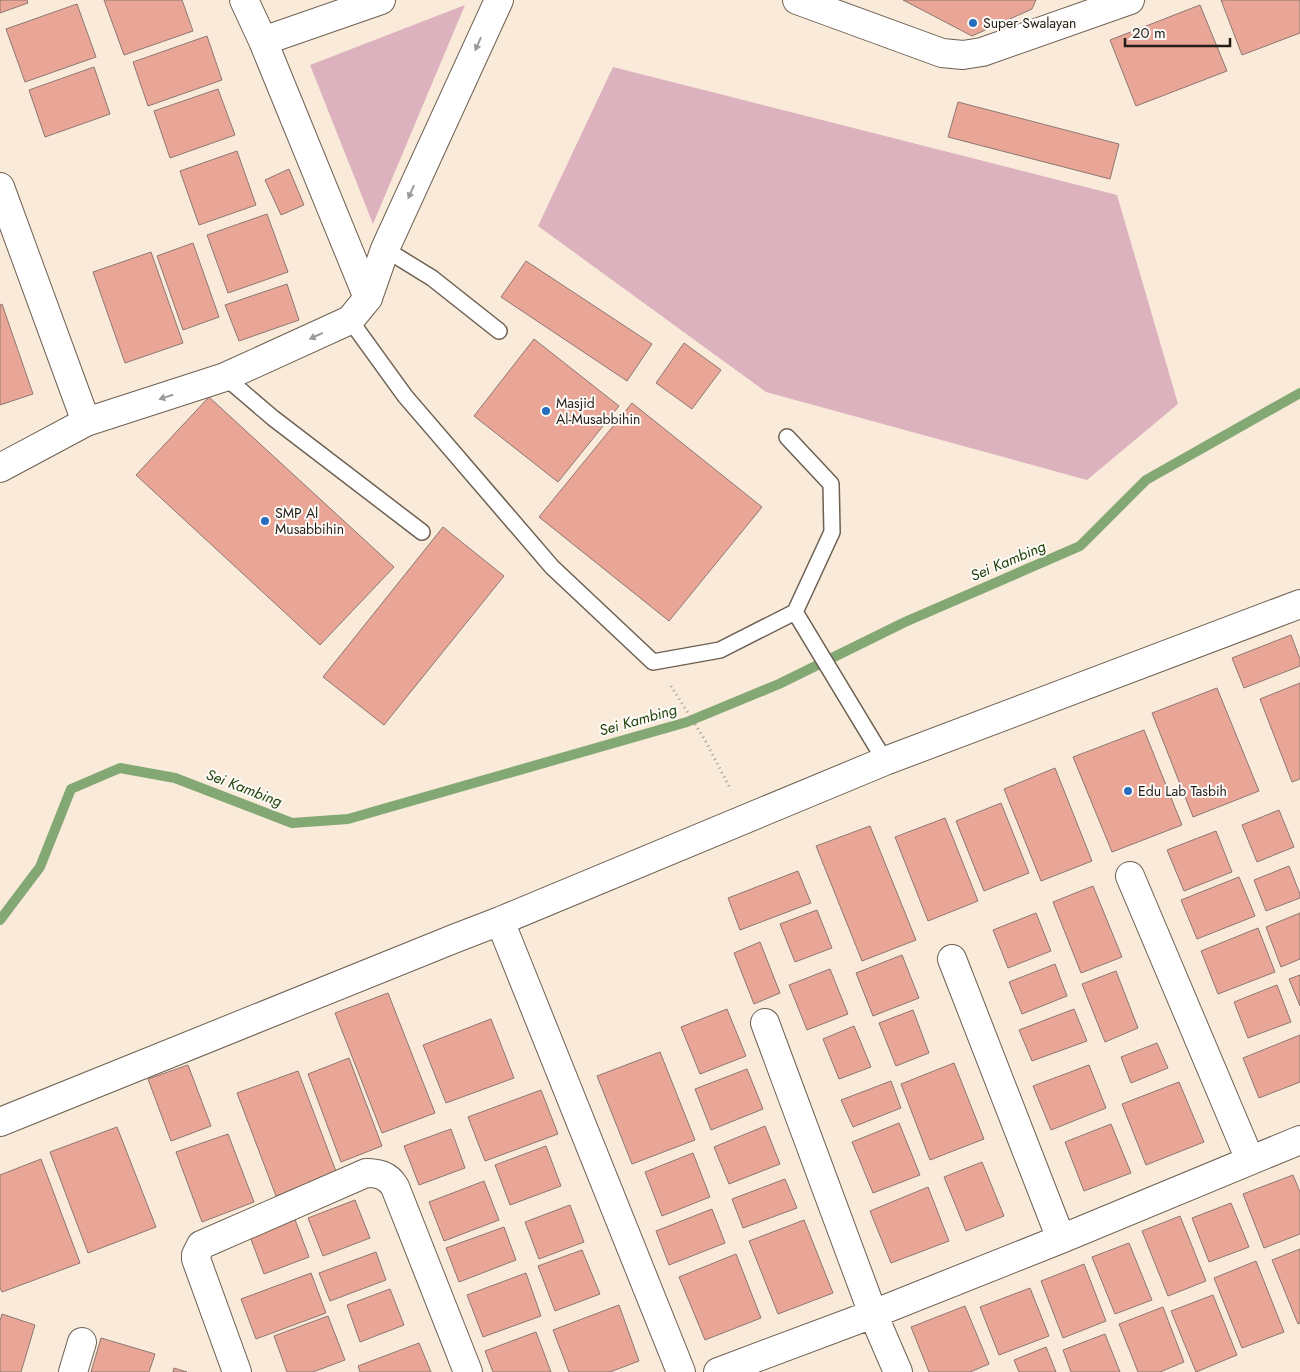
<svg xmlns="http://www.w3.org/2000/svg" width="1300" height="1372" viewBox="0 0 1300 1372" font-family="Jost,sans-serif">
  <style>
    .green { fill: #dcb2be }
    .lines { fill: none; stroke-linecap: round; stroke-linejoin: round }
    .stream { stroke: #83a874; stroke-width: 10 }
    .building { fill: #e9a595; stroke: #8d7873 }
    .lane-casing { stroke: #6d6052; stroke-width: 18 }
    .street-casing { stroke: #6d6052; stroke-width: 30 }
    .path { stroke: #a69b8e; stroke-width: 3; stroke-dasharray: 1 4; stroke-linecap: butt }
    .lane { stroke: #fff; stroke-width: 15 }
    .street { stroke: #fff; stroke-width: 28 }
    .oneway { fill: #9c9a97 }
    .poi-dot { fill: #276ebf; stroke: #fdfaf7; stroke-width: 2 }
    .labels { text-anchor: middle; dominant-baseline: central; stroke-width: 4; stroke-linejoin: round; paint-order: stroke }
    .poi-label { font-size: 14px; fill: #231e18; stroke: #fdfaf7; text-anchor: start }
    .water-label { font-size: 15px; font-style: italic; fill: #1b3f06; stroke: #fdfaf7 }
  </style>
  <rect width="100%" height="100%" fill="#faeada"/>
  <path class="green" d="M465,5L373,224L310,65Z
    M613,67L1117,195L1178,404L1087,480L766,392L538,226Z"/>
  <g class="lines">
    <path class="stream" d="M0,920L40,867L71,789L120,768L175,778L292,823L348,819L687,722L779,684L905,622L1080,546L1146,480L1300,393"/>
  </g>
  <path class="building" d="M0,0H27L28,3L0,13Z
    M104,0H182L193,31L124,55Z
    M903,0H1036L1032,9L972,36Z
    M1221,0H1300V33L1242,55Z
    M77,4L96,57L25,82L6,29Z
    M1200,5L1227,71L1136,106L1110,40Z
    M207,36L222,80L148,106L133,62Z
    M94,67L110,114L45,137L29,90Z
    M218,89L235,135L170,158L154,111Z
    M958,102L1119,144L1110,179L948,137Z
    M237,151L256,205L199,225L180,171Z
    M289,169L304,205L281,215L265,180Z
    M267,214L288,272L228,293L207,235Z
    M193,243L219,317L183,330L157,256Z
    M151,252L183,343L125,363L93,272Z
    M526,261L652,344L627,381L501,297Z
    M287,284L299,320L239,341L225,305Z
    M2,304L33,394L0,405V305Z
    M534,339L619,406L558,482L474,416Z
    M684,343L721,370L692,409L656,383Z
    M209,397L394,567L320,645L136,475Z
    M632,403L762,507L669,621L539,517Z
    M443,527L504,576L384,725L323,677Z
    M1291,635L1300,659V666L1244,688L1232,658Z
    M1300,683V779L1292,782L1260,699Z
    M1217,688L1259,791L1193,817L1152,713Z
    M1144,730L1182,825L1112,852L1073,757Z
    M1055,768L1092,861L1041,881L1004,789Z
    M1001,803L1029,873L984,891L956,821Z
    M1279,810L1294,847L1257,862L1242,825Z
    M945,818L978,901L928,921L895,837Z
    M870,826L916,940L862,961L816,846Z
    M1216,831L1232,872L1184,891L1167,850Z
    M1289,866L1300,894V898L1266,911L1254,880Z
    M798,871L811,903L740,930L728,898Z
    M1239,877L1255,916L1197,939L1181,900Z
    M1093,886L1122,957L1081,973L1053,902Z
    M817,910L832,948L795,962L780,924Z
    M1036,913L1051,951L1008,968L993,930Z
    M1300,913V959L1281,967L1266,927Z
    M1258,928L1275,972L1218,994L1201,951Z
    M760,942L780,993L754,1004L734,953Z
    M902,955L919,998L873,1016L856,973Z
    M1055,964L1067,996L1022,1014L1009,982Z
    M830,969L848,1014L807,1030L789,985Z
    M1116,971L1138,1028L1105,1042L1082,984Z
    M1300,975V1006L1289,979Z
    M1277,985L1291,1022L1248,1038L1234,1002Z
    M388,993L435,1113L382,1133L335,1013Z
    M727,1009L746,1056L700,1074L681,1027Z
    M1074,1009L1087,1041L1032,1061L1019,1030Z
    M913,1010L929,1053L896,1066L879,1023Z
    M491,1019L514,1078L446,1103L423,1045Z
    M854,1026L871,1067L839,1079L823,1039Z
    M1300,1035V1082L1259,1098L1243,1058Z
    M1157,1043L1168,1068L1131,1083L1121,1057Z
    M660,1052L695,1140L632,1164L597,1076Z
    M349,1058L382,1146L341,1162L308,1074Z
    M954,1063L984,1139L930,1160L901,1084Z
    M188,1065L211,1126L171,1141L148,1079Z
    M1089,1065L1106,1108L1051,1130L1033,1086Z
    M747,1069L763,1109L711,1130L695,1089Z
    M298,1071L337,1174L276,1196L237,1093Z
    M891,1081L901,1108L853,1127L841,1100Z
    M1179,1082L1204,1142L1146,1165L1122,1104Z
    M541,1090L558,1134L485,1161L468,1117Z
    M899,1123L920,1175L873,1193L852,1142Z
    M1111,1124L1131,1173L1084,1191L1065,1142Z
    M765,1126L780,1164L729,1184L714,1147Z
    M117,1127L156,1227L88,1253L50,1152Z
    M451,1129L465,1168L419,1185L404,1146Z
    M228,1134L254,1202L202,1222L176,1152Z
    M546,1146L561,1186L510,1205L495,1165Z
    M693,1153L710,1197L662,1216L645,1172Z
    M41,1159L80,1263L2,1292L0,1288V1175Z
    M982,1162L1004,1216L966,1231L944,1177Z
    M1293,1175L1300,1192V1234L1264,1248L1243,1194Z
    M785,1179L797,1208L743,1228L732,1199Z
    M484,1181L499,1220L444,1241L429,1202Z
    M928,1187L949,1241L891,1263L870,1211Z
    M355,1200L370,1238L323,1256L308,1218Z
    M1231,1203L1249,1247L1209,1262L1192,1218Z
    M570,1205L584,1242L539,1259L525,1222Z
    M291,1209L309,1257L264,1274L246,1226Z
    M712,1209L725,1243L669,1265L656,1231Z
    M1180,1216L1206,1281L1168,1296L1142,1231Z
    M804,1220L833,1293L778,1314L749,1241Z
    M504,1227L516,1260L459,1282L446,1248Z
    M1129,1243L1152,1300L1115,1314L1092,1257Z
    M1300,1249V1323L1298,1324L1272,1260Z
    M582,1250L600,1294L555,1311L538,1266Z
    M376,1252L386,1280L330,1301L319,1273Z
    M736,1254L761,1318L705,1340L679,1277Z
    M1256,1261L1284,1332L1242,1348L1214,1278Z
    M1084,1264L1106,1321L1063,1338L1041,1281Z
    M311,1273L326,1313L256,1339L241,1299Z
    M526,1273L541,1316L483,1337L467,1295Z
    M1030,1288L1049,1336L999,1355L980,1307Z
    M390,1289L404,1325L360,1342L347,1305Z
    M1213,1295L1237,1355L1196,1372L1171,1311Z
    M619,1305L639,1361L610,1372H569L553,1330Z
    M965,1306L989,1364L970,1372H929L911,1327Z
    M1163,1307L1184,1362L1160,1372H1138L1119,1324Z
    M2,1314L35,1325L21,1372H0V1321Z
    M328,1316L345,1360L313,1372H287L274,1336Z
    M536,1332L551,1372H493L485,1351Z
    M1105,1334L1120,1372H1071L1063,1350Z
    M101,1338L155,1354L149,1372H91Z
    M419,1343L431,1372H360L358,1366Z
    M1046,1347L1056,1372H1019L1014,1360Z
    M174,1368L187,1372H173Z"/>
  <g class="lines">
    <g class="lane-casing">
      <path id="lane" d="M385,249L432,278L499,331
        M350,320L405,396L552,567L653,662L720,650L795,612L832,532L831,484L787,437
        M225,377L273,418L422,532
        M795,612L885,761"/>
    </g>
    <g class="street-casing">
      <path id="street" d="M244,0L263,41L368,298
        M797,0L942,53L963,55L982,52L1130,0
        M263,41L381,0
        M0,187L86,422
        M0,468L86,422L225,377L350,320L368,298L385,249L499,0
        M1130,876L1250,1160
        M500,921L681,1372
        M952,959L1061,1239
        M765,1023L873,1314L898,1372
        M0,1122L456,938L500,921L885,761L1300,604
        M73,1372L82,1342
        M237,1372L196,1259V1255L201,1245L366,1173C378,1173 388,1175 395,1187L468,1372
        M718,1372L873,1314L1061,1239L1300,1140"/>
    </g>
    <path class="path" d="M671,686L705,740L731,790"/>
    <use href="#lane" class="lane"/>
    <use href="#street" class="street"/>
  </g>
  <defs><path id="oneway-solid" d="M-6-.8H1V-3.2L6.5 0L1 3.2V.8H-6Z" transform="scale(1.25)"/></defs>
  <g class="oneway">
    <use href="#oneway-solid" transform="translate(478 44) rotate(114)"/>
    <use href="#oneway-solid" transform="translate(411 192) rotate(114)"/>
    <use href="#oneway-solid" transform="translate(316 336) rotate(155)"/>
    <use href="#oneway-solid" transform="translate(166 397) rotate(162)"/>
  </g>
  <g class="poi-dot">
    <circle cx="973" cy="23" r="5"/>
    <circle cx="546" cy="411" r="5"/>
    <circle cx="265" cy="521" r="5"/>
    <circle cx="1128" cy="791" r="5"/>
  </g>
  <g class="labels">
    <g class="poi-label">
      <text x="983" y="23">Super Swalayan</text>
      <text x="556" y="403">Masjid<tspan x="556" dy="16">Al-Musabbihin</tspan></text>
      <text x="275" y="513">SMP Al<tspan x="275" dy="16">Musabbihin</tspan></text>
      <text x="1138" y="791">Edu Lab Tasbih</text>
    </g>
    <g class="water-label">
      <text transform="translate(1008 561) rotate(-23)">Sei Kambing</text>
      <text transform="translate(638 720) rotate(-16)">Sei Kambing</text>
      <text transform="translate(244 788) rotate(21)">Sei Kambing</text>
    </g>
  </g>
  <path d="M1125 38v8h105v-8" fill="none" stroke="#231e18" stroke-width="2.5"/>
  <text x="1132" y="38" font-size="15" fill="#231e18" stroke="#fdfaf7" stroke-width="4" paint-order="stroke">20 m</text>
</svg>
